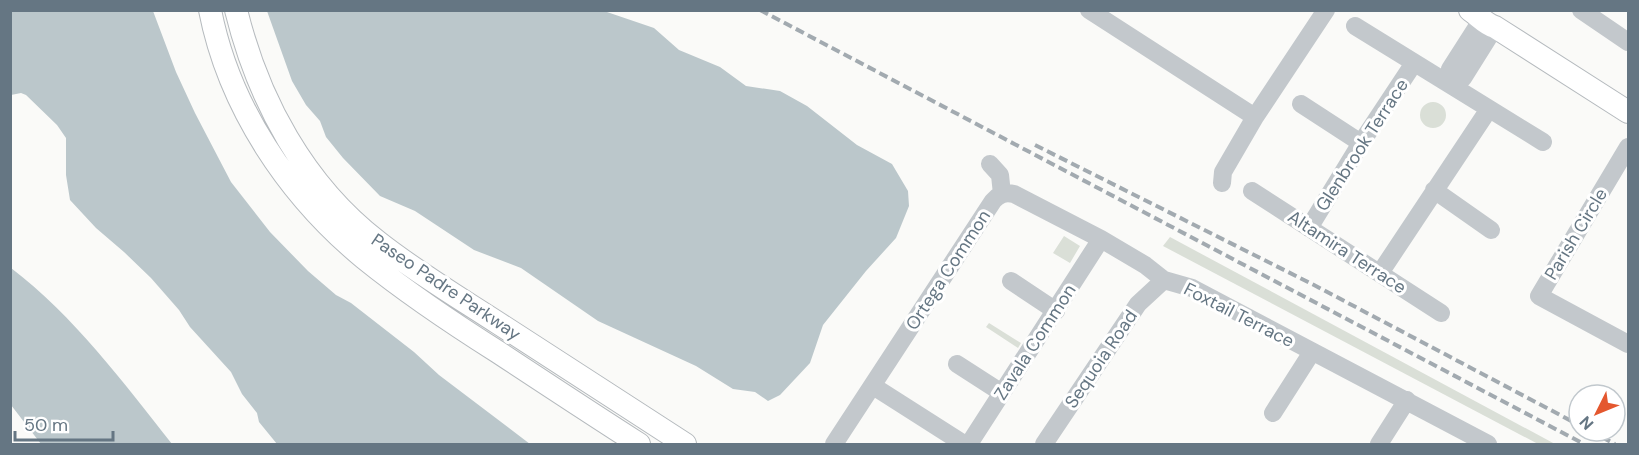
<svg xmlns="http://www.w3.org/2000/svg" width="1639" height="455" viewBox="0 0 1639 455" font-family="'DM Sans',sans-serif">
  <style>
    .green { fill: #dadfd7 }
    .water { fill: #bbc7cb }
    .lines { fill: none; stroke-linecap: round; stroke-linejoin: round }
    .major-casing { stroke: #b5babe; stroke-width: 24 }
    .minor { stroke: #c3c8cc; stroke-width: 18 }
    .major { stroke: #fff; stroke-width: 22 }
    .rail { stroke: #a2aab0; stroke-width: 4; stroke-dasharray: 9 4.5; stroke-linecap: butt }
    .labels { text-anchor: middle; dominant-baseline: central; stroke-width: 6; stroke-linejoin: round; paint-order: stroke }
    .street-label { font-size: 18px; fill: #657683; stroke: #fff }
  </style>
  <rect width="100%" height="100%" fill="#fafaf8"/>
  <path class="green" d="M1420 115a13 13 0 1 1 26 0a13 13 0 1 1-26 0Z
    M1064,236L1080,246L1070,263L1053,253Z
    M1170,237L1555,444H1538L1163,246Z
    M989,323L1021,343L1018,348L986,327Z"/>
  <path class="water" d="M11,10L153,11L176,72L195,113L231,182L270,232L308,271L336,295L351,303L414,352L439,375L530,444H277L259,422L257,413L242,394L231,372L190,327L179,310L151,278L124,252L96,228L70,200L66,175V138L57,125L26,95L21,93L11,95Z
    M267,11H604L654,28L679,50L720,67L746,86L780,91L807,106L857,145L892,164L908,191L909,206L896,238L866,271L823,325L810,363L780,395L768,401L755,392L733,389L696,366L598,321L521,268L474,250L415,211L380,196L343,158L326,137L320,121L306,105L292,81Z
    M11,268C74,316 123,382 172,444H41L11,405Z"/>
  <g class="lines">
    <g class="major-casing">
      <path id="major" d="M210,10C229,107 288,195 364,258C406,292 452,323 498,352C545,383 592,414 639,444
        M236,10C258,100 304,185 378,242C416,272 458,297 498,323C561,364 623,404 685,444
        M1470,10C1479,16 1485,24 1495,27L1628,112"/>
    </g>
    <path class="minor" d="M1089,10L1255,117
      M1581,10L1628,42
      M1355,26L1543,142
      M1450,84V69L1482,19
      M1450,84L1463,78L1495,27
      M1301,104L1361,143
      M1628,147L1539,296L1628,344
      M990,164L1000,175L1002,194
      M1222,183L1223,172L1255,117L1326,10
      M1434,190L1491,230
      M1252,191L1441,313
      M1309,228L1361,143L1414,63
      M1380,273L1489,109
      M1011,281L1056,311
      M957,364L1002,393
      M873,386L964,444
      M1273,413L1312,352
      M834,444L993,201C999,194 1005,192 1014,194L1101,239L1145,265L1164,280L1192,288L1488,444
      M969,444L1101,239
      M1044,444L1138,304L1164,280
      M1379,444L1407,400"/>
    <use href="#major" class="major"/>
    <path class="rail" d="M760,10L1584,444
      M1035,145L1314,285L1579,425
      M1590,431L1615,444"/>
  </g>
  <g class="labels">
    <g class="street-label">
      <text transform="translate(1362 145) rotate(-57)">Glenbrook Terrace</text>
      <text transform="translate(1576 234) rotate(-59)">Parish Circle</text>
      <text transform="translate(1347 252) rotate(33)">Altamira Terrace</text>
      <text transform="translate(948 270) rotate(-57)">Ortega Common</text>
      <text transform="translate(446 287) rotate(34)">Paseo Padre Parkway</text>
      <text transform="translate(1239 315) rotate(27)">Foxtail Terrace</text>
      <text transform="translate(1035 342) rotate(-57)">Zavala Common</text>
      <text transform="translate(1101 359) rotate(-56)">Sequoia Road</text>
    </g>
  </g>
  <rect width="1639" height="455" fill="none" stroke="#657683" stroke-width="24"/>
  <g transform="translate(1597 413) rotate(227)"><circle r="28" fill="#ffffff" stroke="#c1c8cd" stroke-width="1.5"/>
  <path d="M0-4.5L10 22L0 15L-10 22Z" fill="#e4572e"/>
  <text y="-9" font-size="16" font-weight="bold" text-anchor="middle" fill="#657683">N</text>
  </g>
  <path d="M15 431v9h98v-9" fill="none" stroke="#657683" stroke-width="3"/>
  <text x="24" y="431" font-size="18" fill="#657683" stroke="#ffffff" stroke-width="4.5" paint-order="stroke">50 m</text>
</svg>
